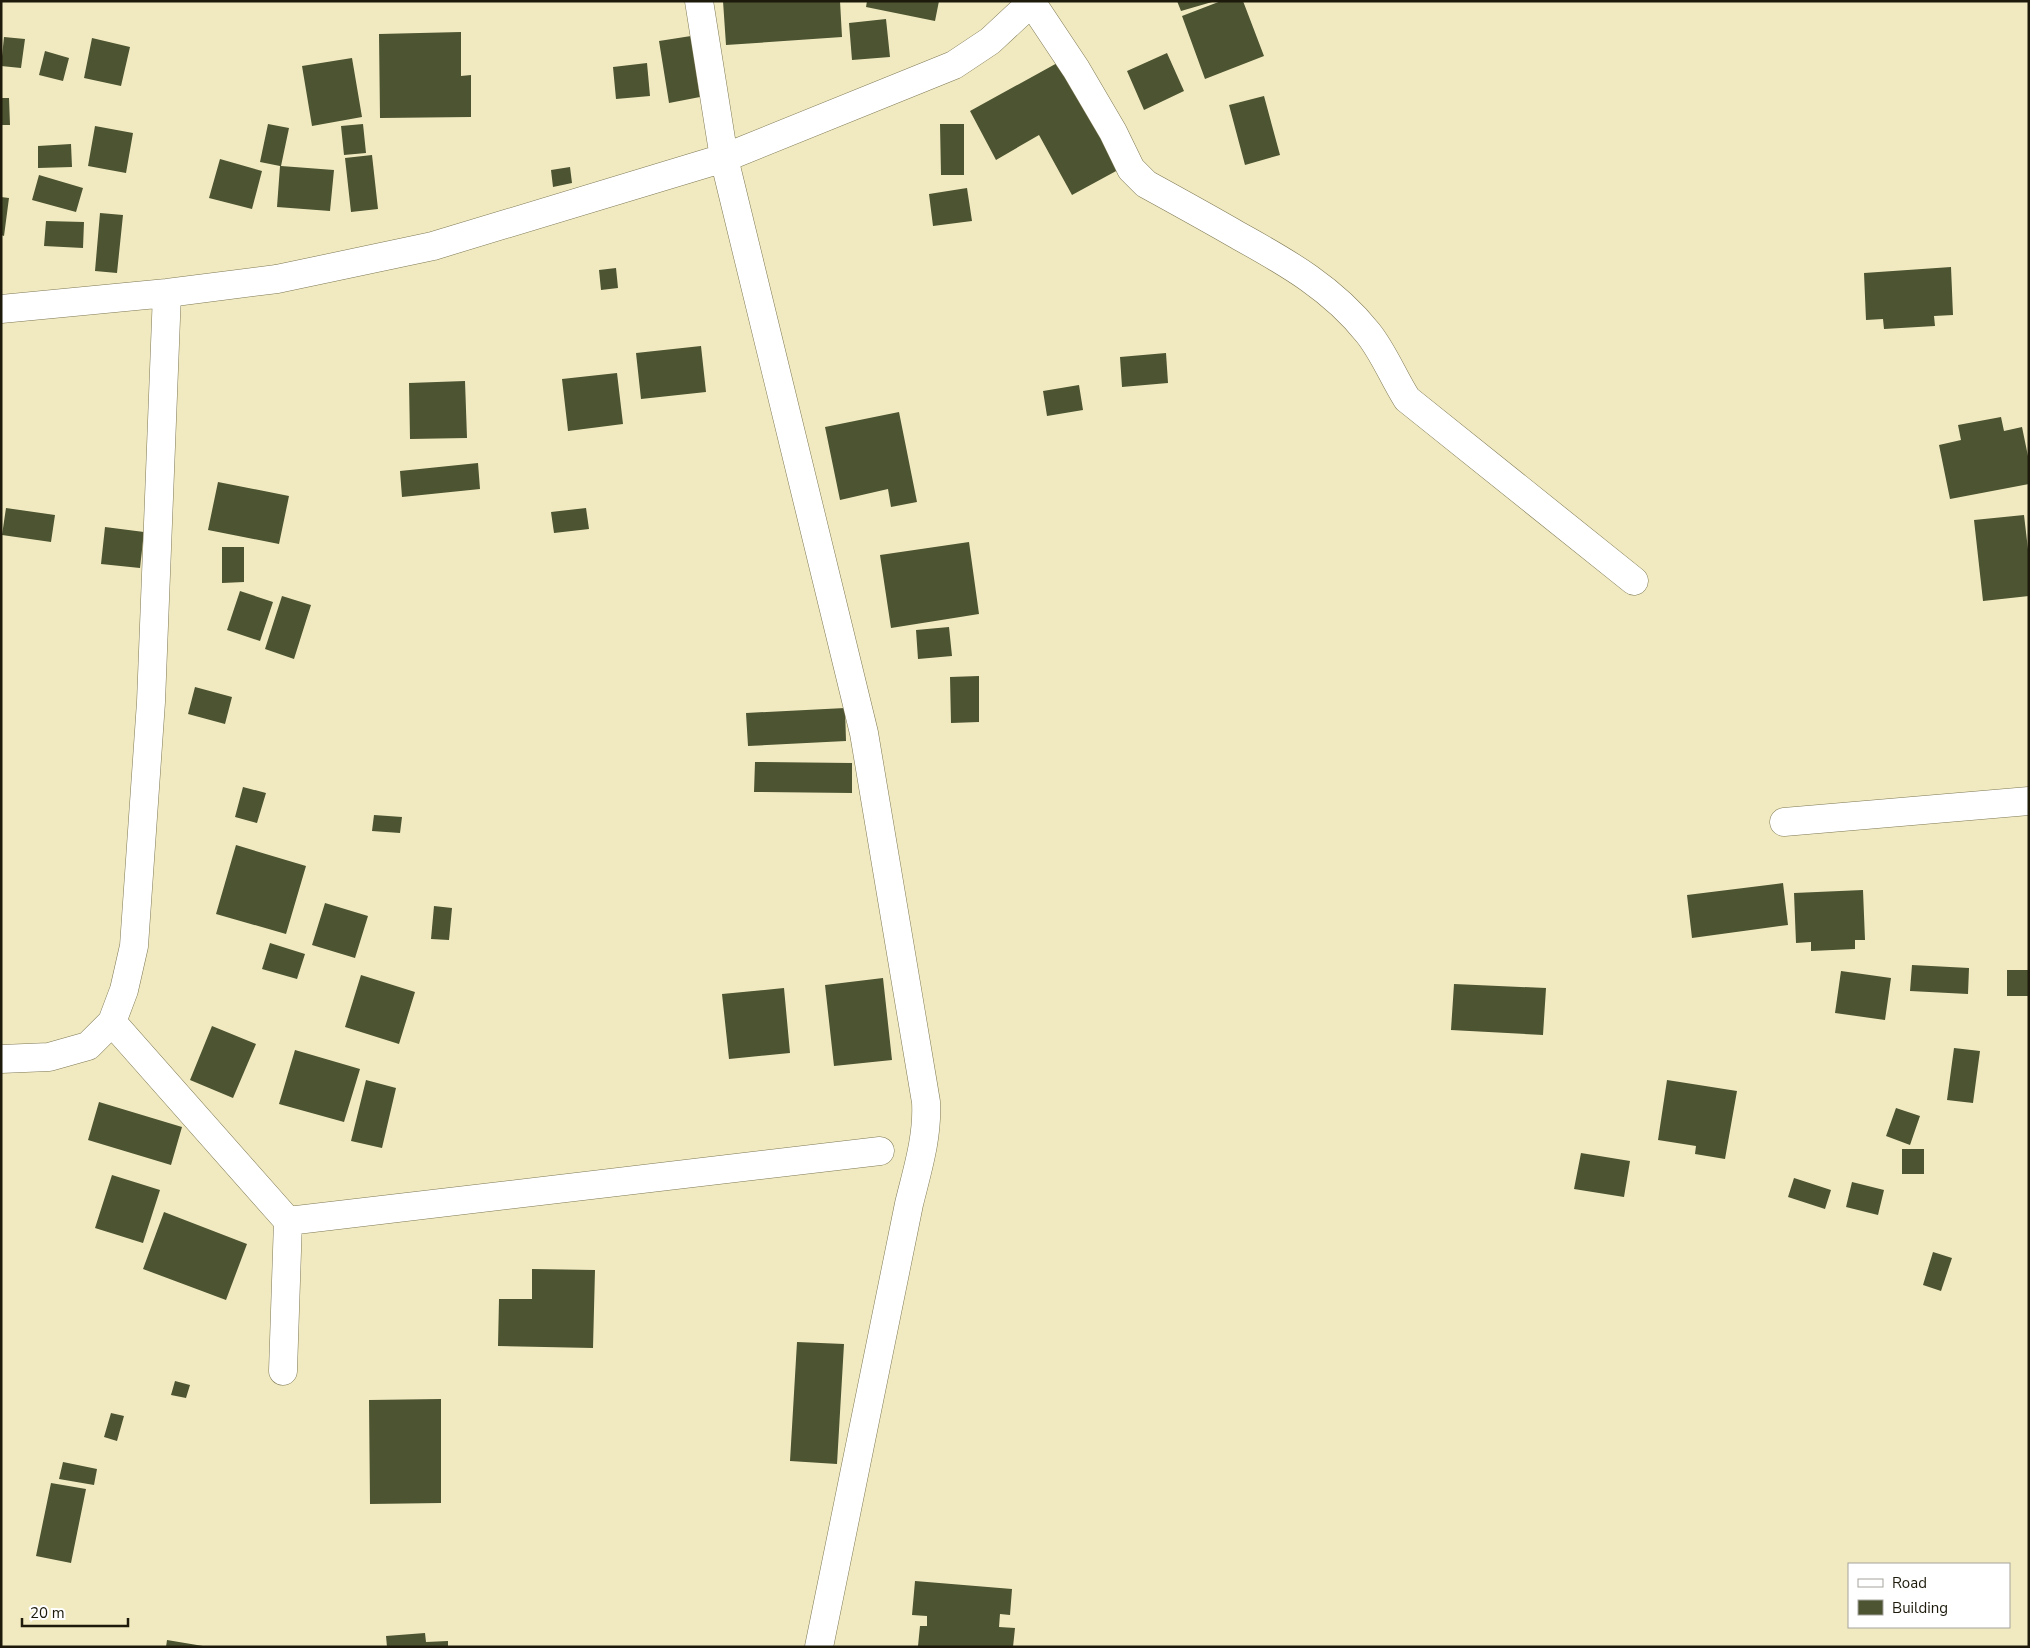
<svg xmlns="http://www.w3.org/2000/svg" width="2030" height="1648" viewBox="0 0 2030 1648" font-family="'Nunito Sans',sans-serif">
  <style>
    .building { fill: #4c5431 }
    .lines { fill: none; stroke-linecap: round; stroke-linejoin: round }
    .street-casing { stroke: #7e7853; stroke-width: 29 }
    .street { stroke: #fff; stroke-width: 28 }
  </style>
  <rect width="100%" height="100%" fill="#f1eac1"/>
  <path class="building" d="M723,1H840L842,37L726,45Z
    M867,1H939L935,21L866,7Z
    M1177,1H1212V2L1181,11Z
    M1221,1H1243L1264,56L1205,79L1182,16Z
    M886,19L890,57L852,60L849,23Z
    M461,32V76L471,75V117L380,118L379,34Z
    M691,36L700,97L669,103L659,41Z
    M4,37L25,39L21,68L1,66Z
    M92,38L130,47L121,86L84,78Z
    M45,51L69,58L63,81L39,75Z
    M1167,53L1184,91L1144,110L1127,71Z
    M352,58L362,117L312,126L302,66Z
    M1059,62L1118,170L1072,195L1039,135L996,160L970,111Z
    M647,63L650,96L616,99L613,67Z
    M1264,96L1280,155L1245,165L1229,105Z
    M1,98H9L10,125H1Z
    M268,124L289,128L281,166L334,170L330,211L277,207L280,166L260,162Z
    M363,124L366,153L344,155L341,126Z
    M940,124H964V175H941Z
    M95,126L133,133L126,173L88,166Z
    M71,144L72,167L38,168V146Z
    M372,155L378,209L351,212L345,158Z
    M220,159L262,171L252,209L209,198Z
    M570,167L572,183L553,187L551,170Z
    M39,175L83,188L76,212L32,200Z
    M967,188L972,221L933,226L929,194Z
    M1,197L9,198L4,236L1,235Z
    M100,213L123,215L117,273L95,271Z
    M46,221L84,222L83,248L44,246Z
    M1951,267L1953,315L1934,316L1935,326L1884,329L1883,319L1866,320L1864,273Z
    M616,268L618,288L601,290L599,270Z
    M701,346L706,392L641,399L636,353Z
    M1166,353L1168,383L1122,387L1120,357Z
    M617,373L623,424L568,431L562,379Z
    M465,381L467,438L410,439L409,383Z
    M1079,385L1083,410L1047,416L1043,391Z
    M899,412L917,502L891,507L888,489L840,500L825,427Z
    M2001,417L2004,431L2022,427L2029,461V484L1950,499L1939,445L1961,440L1958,425Z
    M478,463L480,489L402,497L400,471Z
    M218,482L289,496L279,544L208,530Z
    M6,508L55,515L51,542L2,535Z
    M586,508L589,529L554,533L551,512Z
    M2024,515L2029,558V596L1983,601L1974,520Z
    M105,527L144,532L140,568L101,564Z
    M969,542L979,614L891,628L880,555Z
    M222,547H244V582L222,583Z
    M240,591L273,602L260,641L227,630Z
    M282,596L311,605L294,659L265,649Z
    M949,627L952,656L918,659L916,630Z
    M979,676V722L951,723L950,677Z
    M195,687L232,697L225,724L188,714Z
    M845,708L846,741L748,746L746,713Z
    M755,762L852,763V793L754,792Z
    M243,787L266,793L257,823L235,817Z
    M374,815L402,817L400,833L372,831Z
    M236,845L306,866L286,934L216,914Z
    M1783,883L1788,925L1692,938L1687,895Z
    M1863,890L1865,940H1855V949L1811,951V942L1796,943L1794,893Z
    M325,903L368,916L355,958L312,945Z
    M434,906L452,908L449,940L431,939Z
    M270,943L305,954L297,979L262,969Z
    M1912,965L1969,968L1968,994L1910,991Z
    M2007,970H2029V996H2007Z
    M1841,971L1891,978L1885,1020L1835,1013Z
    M361,975L415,992L399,1044L345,1027Z
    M883,978L892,1060L834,1066L825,985Z
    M1454,984L1546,988L1543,1035L1451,1030Z
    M784,988L790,1053L729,1059L722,994Z
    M212,1026L256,1044L233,1098L190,1080Z
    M1954,1048L1980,1051L1973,1103L1947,1100Z
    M295,1050L360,1069L344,1122L279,1104Z
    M366,1080L396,1088L382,1148L351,1141Z
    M1667,1080L1737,1091L1725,1159L1695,1154L1696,1146L1658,1140Z
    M99,1102L182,1127L171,1165L88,1140Z
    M1896,1108L1920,1116L1910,1145L1886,1136Z
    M1902,1149H1924V1174H1902Z
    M1581,1153L1630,1161L1624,1197L1574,1189Z
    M112,1175L160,1190L143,1243L95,1228Z
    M1794,1178L1831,1190L1825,1209L1788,1197Z
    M1852,1182L1884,1190L1878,1215L1846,1207Z
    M164,1212L247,1244L226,1300L143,1269Z
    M1933,1252L1952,1258L1941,1291L1923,1285Z
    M532,1269L595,1270L593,1348L498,1346L499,1299H532Z
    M797,1342L844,1344L837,1464L790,1461Z
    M175,1381L190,1385L186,1398L171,1395Z
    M441,1399V1503L370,1504L369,1400Z
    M111,1413L124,1416L117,1441L104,1437Z
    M63,1462L97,1469L94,1485L59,1479Z
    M51,1483L86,1489L71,1563L36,1556Z
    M915,1581L1012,1589L1010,1615L1000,1614L999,1627L1015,1628L1013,1647L918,1646L920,1626H927V1616L912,1615Z
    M425,1633L426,1642L448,1641V1647H387L386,1636Z
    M167,1640L203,1646V1647H166Z"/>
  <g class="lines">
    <g class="street-casing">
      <path id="street" d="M699,1L724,158L864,733L926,1102C928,1137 917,1171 909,1204L819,1647
        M1032,3L1076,69L1113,132L1131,169L1146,184C1177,201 1208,218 1239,236C1288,263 1333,289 1368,333C1384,353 1393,377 1407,399L1634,581
        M1,309L167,293L277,279L433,246L724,158L954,65L990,41L1033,1
        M1784,822L2029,801
        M112,1022L288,1221L283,1371
        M1,1059L49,1057L88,1046L112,1022L124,990L134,946L151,702L167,293
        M288,1221L880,1151"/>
    </g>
    <use href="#street" class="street"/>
  </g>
  <rect width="2030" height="1648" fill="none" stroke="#1d1a0b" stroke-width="5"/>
  <rect x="1848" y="1563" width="162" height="65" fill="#ffffff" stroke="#a5a39d"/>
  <rect x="1858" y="1579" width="25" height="8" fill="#ffffff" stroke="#a5a39d"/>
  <text x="1892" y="1588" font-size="15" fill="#1d1a0b">Road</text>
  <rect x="1858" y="1600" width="25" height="15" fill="#4c5431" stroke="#a5a39d"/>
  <text x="1892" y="1613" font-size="15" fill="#1d1a0b">Building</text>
  <path d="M22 1618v8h106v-8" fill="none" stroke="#1d1a0b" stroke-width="2.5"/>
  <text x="30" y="1618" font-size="15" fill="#1d1a0b" stroke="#ffffff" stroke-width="4" paint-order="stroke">20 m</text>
</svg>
